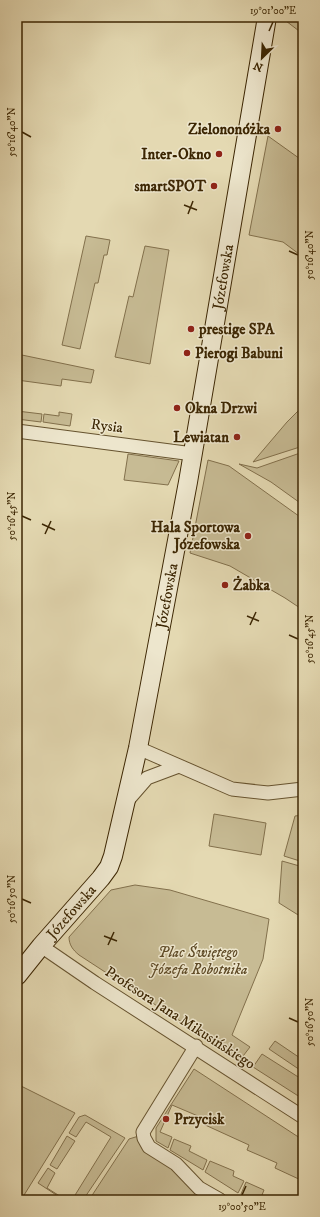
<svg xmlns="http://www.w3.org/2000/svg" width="320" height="1217" viewBox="0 0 320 1217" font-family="'IM FELL DW Pica',serif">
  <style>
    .green { fill: #c7bb94; stroke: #82704c }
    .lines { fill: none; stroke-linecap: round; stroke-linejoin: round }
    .street-casing { stroke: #66532f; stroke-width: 15 }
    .secondary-casing { stroke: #3c2603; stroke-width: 20 }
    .street { stroke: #ede6cd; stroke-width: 13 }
    .secondary { stroke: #ede6cd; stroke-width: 18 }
    .ticks { fill: none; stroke: #3c2603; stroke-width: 1.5 }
    .poi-dot { fill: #8f2418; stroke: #ede6cd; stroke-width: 1.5 }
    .labels { text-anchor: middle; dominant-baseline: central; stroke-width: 3; stroke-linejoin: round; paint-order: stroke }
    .poi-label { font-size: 15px; font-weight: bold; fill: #3c2603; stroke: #ede6cd; text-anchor: end }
    .street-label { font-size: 15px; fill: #3c2603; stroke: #ede6cd }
    .park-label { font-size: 15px; font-style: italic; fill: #5f4b27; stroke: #ede6cd }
    .neatline { fill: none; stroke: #3c2603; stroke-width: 1.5 }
    .ticks-label { font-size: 10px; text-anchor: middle; fill: #3c2603 }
  </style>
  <rect width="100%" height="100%" fill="#e4d9b2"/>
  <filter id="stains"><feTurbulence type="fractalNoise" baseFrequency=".005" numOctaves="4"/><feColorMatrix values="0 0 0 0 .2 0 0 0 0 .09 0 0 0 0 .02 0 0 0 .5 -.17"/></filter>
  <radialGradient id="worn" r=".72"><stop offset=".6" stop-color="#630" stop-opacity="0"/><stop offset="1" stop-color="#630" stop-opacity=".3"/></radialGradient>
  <path class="green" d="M287,17H303V34L286,21Z
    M268,136L303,161V257L283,242L249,235Z
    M86,236L110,240L107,255H104L98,283H95L80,349L62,345Z
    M145,246L169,250L150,364L115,357L129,296L133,297Z
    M17,354L94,370L91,383L62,379L61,386L17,380Z
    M303,406V446L253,462L287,422Z
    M17,411L42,414L41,422L17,419Z
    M59,412L72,414L70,426L43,422L44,414L59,416Z
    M303,452V505L271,482L239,464L257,468Z
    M128,454L179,461L168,485L124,480Z
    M208,460L229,466L303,519V610L285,598L230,566L190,553Z
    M214,814L266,823L261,855L209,846Z
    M303,815V862L284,856L295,816Z
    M282,861L303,867V918L279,903Z
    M135,885L170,890L269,919L263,959L232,1035L250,1047L240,1060L79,955C73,950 69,945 69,937L111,890Z
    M275,1041L303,1060V1072L269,1049Z
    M262,1054L303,1080V1099L253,1067Z
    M194,1069L303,1140V1181L275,1168L277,1163L247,1150L249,1145L203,1124L205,1119L172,1105L160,1132L172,1137L168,1148L156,1141V1128Z
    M17,1084L75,1113L21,1200H17Z
    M85,1115L125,1138L83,1200H72L111,1137L86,1122L76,1137L69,1133L79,1117Z
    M142,1135L213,1200H89L129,1139Z
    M67,1136L75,1141L57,1169L50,1165Z
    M174,1139L191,1146L189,1151L207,1160L203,1170L170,1150Z
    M210,1161L234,1171L233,1176L244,1181L238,1193L205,1172Z
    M48,1168L55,1173L47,1188L66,1200H64L38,1183Z
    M246,1182L264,1190L262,1195L273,1200H251L241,1194Z"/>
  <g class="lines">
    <g class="street-casing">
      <path id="street" d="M17,431L193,454
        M138,748L232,789L268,793L303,789
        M127,801L147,778L179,766
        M41,946L95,983L303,1117
        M196,1046L143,1132L144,1138L149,1147L176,1164L199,1188L220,1200"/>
    </g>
    <g class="secondary-casing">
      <g id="secondary">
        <path id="s1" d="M17,976L41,946L101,878L109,867L113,856L138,748L188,482L267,17"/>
      </g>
    </g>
    <use href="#street" class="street"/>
    <use href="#secondary" class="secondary"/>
  </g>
  <path class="ticks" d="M269,31L273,22M22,132L31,137M184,205L197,210M188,214L193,201M289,251L298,255M22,516L31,520M42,524L55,530M45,534L51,521M247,616L259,621M250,625L256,612M289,635L298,639M22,899L31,903M104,936L117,941M108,945L114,932M289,1018L298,1022M242,1195L246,1186"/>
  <g class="poi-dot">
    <circle cx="278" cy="129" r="4"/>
    <circle cx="219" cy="154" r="4"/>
    <circle cx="214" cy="186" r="4"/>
    <circle cx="191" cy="329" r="4"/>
    <circle cx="187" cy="353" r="4"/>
    <circle cx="177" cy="408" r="4"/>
    <circle cx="237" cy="437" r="4"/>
    <circle cx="248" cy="536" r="4"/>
    <circle cx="225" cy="585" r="4"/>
    <circle cx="166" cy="1119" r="4"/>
  </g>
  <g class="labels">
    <g class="poi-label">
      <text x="270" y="129">Zielononóżka</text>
      <text x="211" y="154">Inter-Okno</text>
      <text x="206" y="186">smartSPOT</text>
      <text x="199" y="329" text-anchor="start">prestige SPA</text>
      <text x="195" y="353" text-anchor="start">Pierogi Babuni</text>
      <text x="185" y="408" text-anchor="start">Okna Drzwi</text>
      <text x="229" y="437">Lewiatan</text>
      <text x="240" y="527">Hala Sportowa<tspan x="240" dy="17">Józefowska</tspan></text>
      <text x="233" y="585" text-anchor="start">Żabka</text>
      <text x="174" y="1119" text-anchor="start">Przycisk</text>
    </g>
    <g class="street-label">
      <text stroke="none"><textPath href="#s1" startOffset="744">Józefowska</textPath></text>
      <text transform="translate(107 426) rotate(7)">Rysia</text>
      <text stroke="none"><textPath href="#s1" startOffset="420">Józefowska</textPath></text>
      <text stroke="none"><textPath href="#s1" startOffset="84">Józefowska</textPath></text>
      <text transform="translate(180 1018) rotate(33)">Profesora Jana Mikusińskiego</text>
    </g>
    <g class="park-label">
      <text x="198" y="952">Plac Świętego<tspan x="198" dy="17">Józefa Robotnika</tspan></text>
    </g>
  </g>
  <rect width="320" height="1217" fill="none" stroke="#e4d9b2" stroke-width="44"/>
  <g transform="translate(262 58) rotate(204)" stroke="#ede6cd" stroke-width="3" paint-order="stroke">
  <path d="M0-3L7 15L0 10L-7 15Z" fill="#3c2603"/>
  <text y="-6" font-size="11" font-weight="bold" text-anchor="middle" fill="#3c2603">N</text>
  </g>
  <rect x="22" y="22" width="276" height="1173" class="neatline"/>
  <g class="ticks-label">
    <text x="273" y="14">19°01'00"E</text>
    <text transform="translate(11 132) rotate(-90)" y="4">50°16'40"N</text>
    <text transform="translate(309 255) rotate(-90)" y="4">50°16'40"N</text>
    <text transform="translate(11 516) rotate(-90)" y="4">50°16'45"N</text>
    <text transform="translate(309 639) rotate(-90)" y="4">50°16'45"N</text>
    <text transform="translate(11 899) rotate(-90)" y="4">50°16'50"N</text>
    <text transform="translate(309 1022) rotate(-90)" y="4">50°16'50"N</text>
    <text x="242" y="1210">19°00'50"E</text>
  </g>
  <rect width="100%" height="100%" filter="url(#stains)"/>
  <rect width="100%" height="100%" fill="url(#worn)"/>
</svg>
